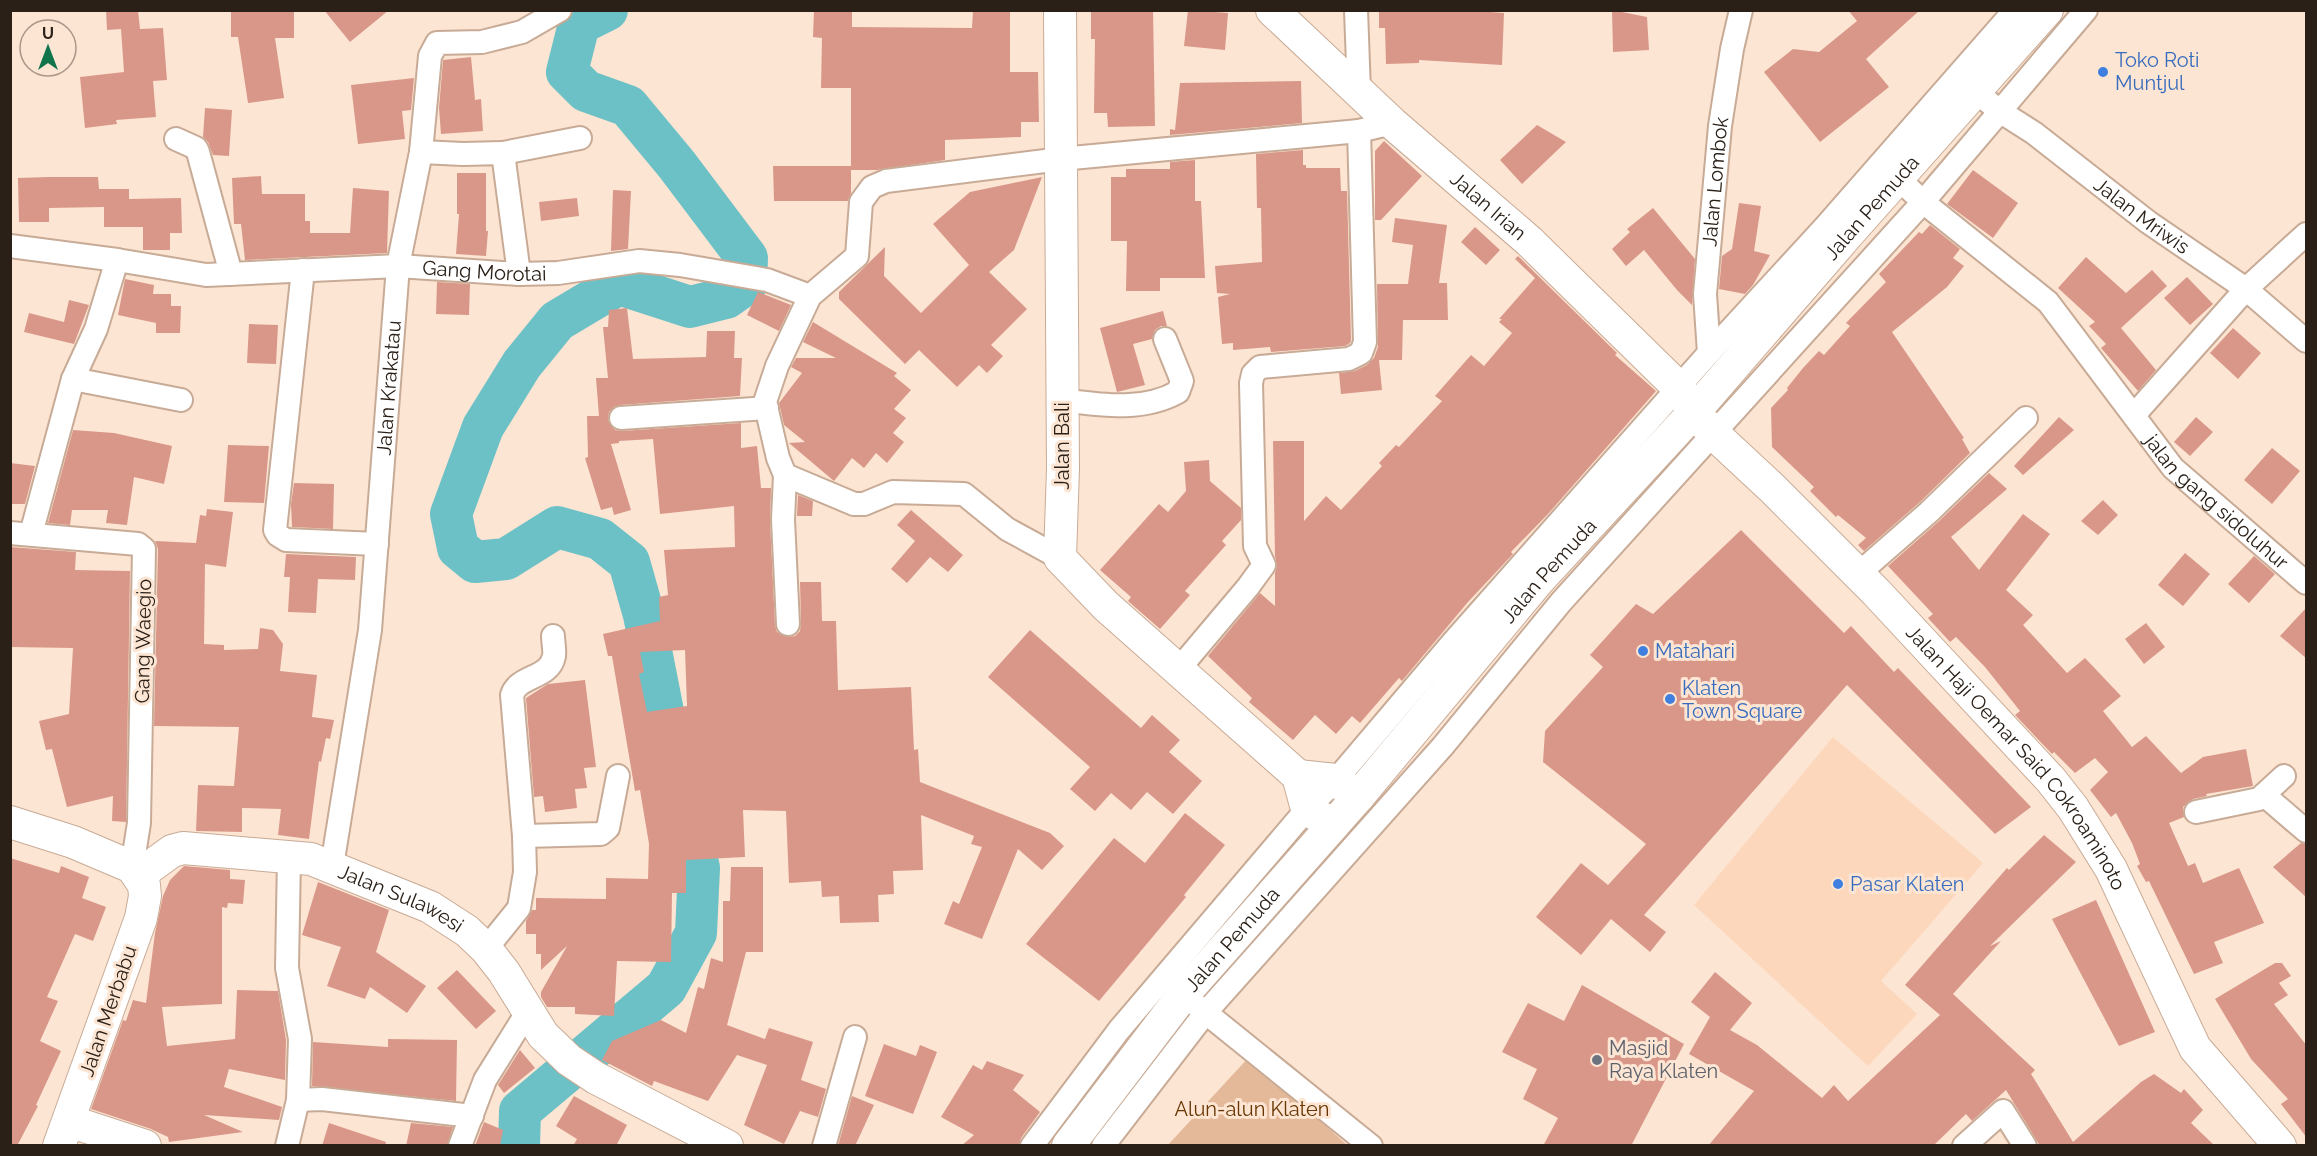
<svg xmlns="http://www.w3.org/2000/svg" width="2317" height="1156" viewBox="0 0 2317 1156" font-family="Raleway,sans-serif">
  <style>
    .built { fill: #fcd7bc }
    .green { fill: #e4b999 }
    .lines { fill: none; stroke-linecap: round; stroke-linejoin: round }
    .river { stroke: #6cc1c7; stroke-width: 42 }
    .building { fill: #d99789; fill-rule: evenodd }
    .street-casing { stroke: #c8ab96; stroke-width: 26 }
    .secondary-casing { stroke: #c8ab96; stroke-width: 34 }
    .street { stroke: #fff; stroke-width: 22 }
    .secondary { stroke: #fff; stroke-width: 32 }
    .shop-dot { fill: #3f7fe0; stroke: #fde5d3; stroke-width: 2 }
    .worship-dot { fill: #6b7280; stroke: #fde5d3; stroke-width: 2 }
    .labels { text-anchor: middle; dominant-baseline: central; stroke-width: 6; stroke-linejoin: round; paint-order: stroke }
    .shop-label { font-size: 20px; fill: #366cbe; stroke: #fde5d3; text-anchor: start }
    .street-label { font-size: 20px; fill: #2a2018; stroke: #fde5d3 }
    .worship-label { font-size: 20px; fill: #5b616d; stroke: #fde5d3; text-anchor: start }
    .park-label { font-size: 20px; fill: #673603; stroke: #fde5d3 }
  </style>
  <rect width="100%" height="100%" fill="#fde5d3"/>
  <path class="built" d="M1833,737L1983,863L1881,981L1917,1014L1868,1066L1694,905Z"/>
  <path class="green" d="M1249,1057L1347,1145L1167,1146Z"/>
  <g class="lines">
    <path class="river" d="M519,1146L520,1111L666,988L696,933L699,868L671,752L644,615L629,562L600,539L557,527L506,559L475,562L458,548L451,514L483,427L522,364L557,321L619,284L690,307L726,298L746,284L747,258L677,165L628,106L586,91L567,72L579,24L607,10"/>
  </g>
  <path class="building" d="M106,10H138L140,29L163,28L167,80L153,81L156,117L116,120L117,124L85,128L80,77L124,72L121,29L107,30Z
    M231,10H294V38H275L284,98L248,103L238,37H231Z
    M324,10H389L350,42Z
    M814,10H852V27L972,28L973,10H1010V72H1038L1039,122H1021V137L945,140V160L877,170H851V88H821L822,38L813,37Z
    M1091,10H1153L1155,126L1108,127L1107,113H1094L1095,39H1091Z
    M1188,10L1228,13L1225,50L1184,46Z
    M1379,10H1464L1504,13L1502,65L1419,60V63L1386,64L1385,28H1379Z
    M1612,10L1647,17L1649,50L1613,52Z
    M1848,10H1920L1866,59L1889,87L1820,142L1764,72L1793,49L1819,52L1857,21Z
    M471,57L475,100L481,99L483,131L441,134L439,108L443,60Z
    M414,78L411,110L402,111L405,139L358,144L351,85Z
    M1301,81L1302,123L1170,135V129L1175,130L1180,83Z
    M205,108L232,110L229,156L213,155L208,142L203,137Z
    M1537,125L1566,142L1522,184L1500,160Z
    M1384,141L1422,176L1381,220H1375V151Z
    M1303,150V165H1306V168H1340L1341,191H1347L1351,340L1350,343L1345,346L1271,352L1270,347L1233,350V343L1222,344L1218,297L1230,294L1217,293L1215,266L1262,262L1261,208H1257L1256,154Z
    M1195,160V201H1201L1205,278H1160V291H1126L1127,241H1111V177H1126V169H1170V162Z
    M773,166H851V193L848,201H774Z
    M1973,170L2018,203L1993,238L1947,204Z
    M457,173H486V231H488L486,256L456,254L459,214H457Z
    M261,176L262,194H305V221H310V233H350L353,188L389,191L387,253L245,260L241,224H234L232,178Z
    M48,177H98L99,189H129V199L181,198L182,233H170V250H143V227H104V207L49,208V222H19L18,178Z
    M1042,177L1014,250L989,272L1027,309L991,345L1003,356L987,373L979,365L957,387L919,350L905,364L839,299V292L885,247L884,276L921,313L969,265L933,224L970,192Z
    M613,190L631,191L628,249L611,251Z
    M577,198L579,216L541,221L539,202Z
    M1739,203L1761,206L1754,251L1770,255L1753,285L1745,294L1719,289L1722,256L1732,249Z
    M1653,208L1695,259L1692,305L1677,290L1644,250L1626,266L1612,249L1630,232L1627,229Z
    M1395,218L1447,225L1439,283H1447L1448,320H1403L1402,360H1379L1382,390L1341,394L1339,373L1355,371L1367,365L1374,358L1378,347L1377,284H1408L1413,245L1392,242Z
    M1930,225L1960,249L1953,258L1964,266L1947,287L1892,332L1964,438L1962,439L1970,453L1920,502L1864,551L1858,545L1866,538L1838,515L1836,517L1810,491L1814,487L1772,447L1771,408L1788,390L1787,388L1803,368L1819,351L1824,355L1850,326L1846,323L1886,282L1879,274L1919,232L1922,234Z
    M1475,227L1500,250L1486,265L1461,242Z
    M1518,256L1617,353L1615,355L1656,391L1548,514L1511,552L1513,554L1468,602L1402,681L1399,678L1360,723L1352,716L1336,734L1315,715L1293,740L1249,702L1252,698L1208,656L1260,593L1275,606V573L1277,566L1275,556L1273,441H1304V521L1326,496L1341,510L1382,466L1379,463L1396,445L1399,447L1442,401L1435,396L1471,355L1484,366L1512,333L1499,322L1502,319H1499L1535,278L1515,259Z
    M2086,257L2126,293L2152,270L2167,286L2121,328L2156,370L2138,391L2101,348L2106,344L2089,326L2095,322L2058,288Z
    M2187,277L2213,304L2190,325L2164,298Z
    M125,279L154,285L153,294H171V306H181L180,333H156V323L118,315Z
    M437,282L470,284L469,315L436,314Z
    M758,292L791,305L779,331L747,315Z
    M69,300L89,305L74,344L24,332L29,313L64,322Z
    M627,308L633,359L706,357L707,331H735L734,358H742L740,396L620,405L614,407L609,412L608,420L615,430L622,431L741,423V448L757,446L761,488H771L770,521L775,625L777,632L788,637L795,636L800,631L801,623L800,582H821L822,621H836L838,690L911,687L914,750L918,749L920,782L1050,833L1064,846L1042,870L1018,849L982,939L944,924L953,901L959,904L982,847L971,844L974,836L921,815L923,870L893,871L894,894L878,895L879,922L840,923L839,896L822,897L821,881L789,883L786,811L743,810L745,857L686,860V893H672L671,962L617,961L614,1016L575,1014V1007H547L541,997V992L567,946L541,970V954H536V934H526V921L532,910H536V898L606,899V878L648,879L649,844L640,790L635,791L612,656H608L603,634L660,621L659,597L668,595L664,550L735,547L734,506L660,514L653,439L619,441V443L611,444L631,510L614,515L612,507L601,510L585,458L588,457L587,416H599L596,378H608L603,327H608L609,310ZM685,650L687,706L647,712L639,674L644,672L640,652Z
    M1163,311L1167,326H1161L1155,330L1152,339L1133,344L1145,385L1117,392L1100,328Z
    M813,322L897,373L894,376L911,390L894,409L906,418L893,433L904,442L887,463L876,453L864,468L852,458L834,481L789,443L805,442L784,425L779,403L802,373L791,367L796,358H836L803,342Z
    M249,324L278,325L276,364L247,363Z
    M2233,328L2261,353L2238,379L2210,353Z
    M2059,417L2074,430L2023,475L2014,466Z
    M2196,417L2213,432L2190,456L2174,442Z
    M73,430L114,433L172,446L164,484L134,477L127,525L106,523L108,510H72L70,525L48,523Z
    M228,445L269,446L264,503L224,502Z
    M2272,448L2300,471L2272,504L2244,480Z
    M1209,460L1210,481L1241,508V520L1222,541L1226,545L1185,591L1190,595L1160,629L1128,601L1131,597L1100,570L1159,504L1168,512L1186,491L1184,462Z
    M10,463L35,466L25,504H10Z
    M1989,473L2007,489L1951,537L1979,570L2023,514L2050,534L2006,590L2033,615L2023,625L2067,673L2085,658L2121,696L2103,711L2132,747L2146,736L2181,773L2203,757L2246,749L2253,786L2206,794L2207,796L2193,799L2183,807L2184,817L2169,823L2188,866L2195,863L2203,883L2239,868L2264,923L2214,942L2223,963L2194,974L2149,881L2146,882L2137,866L2140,864L2132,843L2116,813L2111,817L2090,790L2108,772L2095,758L2075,773L2054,752L2052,754L2015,715L2020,711L1985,667L1956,637L1950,642L1928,618L1933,614L1888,566L1938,522Z
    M294,483L334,484L333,529L292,527L291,504Z
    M798,495L813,501L812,516H797Z
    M2103,500L2118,515L2098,535L2081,521Z
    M207,509L233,512L226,567L205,564L204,644L224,645V650L258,649L260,628L273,630L283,644L280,671L317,675L312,717L334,720L330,739L326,738L321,762L319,761L309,839L278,835L281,809L242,808V832L196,831L198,785L234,786L239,727L154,726L158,549L155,541L196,543L200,515L206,516Z
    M911,510L963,555L948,572L930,557L907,583L891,569L915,541L897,525Z
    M1741,530L1844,633L1851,626L1894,672L1898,668L2031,807L1995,834L1847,685L1644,915L1666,932L1650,952L1611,919L1581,955L1536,917L1581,863L1608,885L1646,844L1543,762L1545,731L1603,667L1590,655L1636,604L1653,614Z
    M10,547L76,552L75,570L130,571L126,822L112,821L113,796L67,807L52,749L46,750L39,721L69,714L73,648L10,647Z
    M2185,553L2210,574L2183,606L2158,585Z
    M286,554L356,557L355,580L318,579L316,613L288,612L290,577H284Z
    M2254,556L2275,574L2249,603L2228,584Z
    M2307,607V659L2280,636Z
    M2146,623L2165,647L2144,664L2125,639Z
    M1030,630L1141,728L1152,715L1180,740L1169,752L1202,781L1173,814L1147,792L1131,810L1111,793L1095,811L1070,789L1090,767L988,677Z
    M585,680L596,767L584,768L587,788L575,789L577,808L545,812L543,796L534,797L526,698L548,684Z
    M1185,813L1225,845L1184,895L1186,897L1099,1001L1026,944L1114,838L1145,863Z
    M2044,835L2076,862L1990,946L2001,941L1953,994L2035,1070L2031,1074L2073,1142L2141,1082L2154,1074L2181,1093L2184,1089L2203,1110L2191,1123L2215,1146H2040L2006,1090L1972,1121L1966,1114L1933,1146H1708L1754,1091L1689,1054L1710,1017L1691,1002L1715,972L1752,1003L1730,1030L1757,1045L1822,1098L1834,1085L1848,1101L1940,1015L1905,985L2007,868L2009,870Z
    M2301,843L2307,844V898L2273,867Z
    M10,858L59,873L61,866L89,877L82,898L106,907L93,941L75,934L47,997L58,1001L40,1041L61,1051L36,1105L38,1106L17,1146H10Z
    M184,866L230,870V879L245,880L243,904L228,903L227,908L222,907V1004L162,1007L167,1046L235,1039L237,990L278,991L286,1040L285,1080L229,1069L224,1087L282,1107L279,1120L204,1115L243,1132L169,1142L168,1137L151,1129L91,1109L123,1020L126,1021L133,1000L146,1003L155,933L163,896L170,880Z
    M731,867H763V952H746L727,1025L765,1039L769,1028L813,1042L801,1080L826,1089L818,1117L800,1111L784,1144L744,1125L767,1065L737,1055L708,1101L654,1081L652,1086L602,1060L612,1041L661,1020L686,1033L698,987L704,989L711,958L723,962V901H730Z
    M318,882L389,910L376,952L426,986L407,1013L370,987L365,999L327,986L341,947L302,935Z
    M2096,900L2155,1032L2119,1046L2052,919Z
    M2275,963H2282L2291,976L2279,983L2288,995L2274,1004L2307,1046V1138L2281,1104L2288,1099L2251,1059L2215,999Z
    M457,970L496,1011L476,1029L437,988Z
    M1582,985L1684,1044L1631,1146H1543L1558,1118L1523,1099L1537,1069L1502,1052L1528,1003L1564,1021Z
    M388,1039L457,1040L456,1101L312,1086L313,1042L388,1047Z
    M884,1044L916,1056L920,1045L937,1052L913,1114L865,1096Z
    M520,1050L535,1068L504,1093L498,1085Z
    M987,1061L1024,1075L1013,1090L1040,1112L1021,1138L1019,1146H961L974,1135L941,1117L973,1065L982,1070Z
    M574,1096L627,1125L616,1146H573L577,1139L556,1126Z
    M852,1096L874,1105L855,1146H838Z
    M484,1122L503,1130L500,1146H475Z
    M329,1123L386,1142L385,1146H322Z
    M411,1123L453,1127L447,1146H406Z"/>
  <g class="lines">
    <g class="street-casing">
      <g id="street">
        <path d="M1356,10L1359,92"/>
        <path id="s1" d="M1976,92L2001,112L2034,133L2148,222L2246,289L2306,341"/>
        <path d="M176,139L196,148L198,152L231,274"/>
        <path d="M421,152L463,154L503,153L519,274"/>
        <path d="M503,153L580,138"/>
        <path id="s2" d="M1899,179L1923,202L2048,302L2173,468L2306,583"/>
        <path id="s3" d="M10,246L117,260L206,275L398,266L519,274L558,273L639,261L680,265L767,280L810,296"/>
        <path d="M303,270L275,530L278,535L286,540L377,544"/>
        <path id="s4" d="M1709,353L1705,294L1720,126L1732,49L1741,10"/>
        <path d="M73,379L181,400"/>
        <path d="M1062,400C1102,405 1142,412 1178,392L1182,381L1165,339"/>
        <path d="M2134,415L2246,289L2306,234"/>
        <path d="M621,418L767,408"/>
        <path d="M785,475L854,504H864L893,492L964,494L1007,529L1060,558"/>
        <path d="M10,533L138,544L144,549L139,823L132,867"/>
        <path d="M31,534L73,379L96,329L117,260"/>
        <path d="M1858,574L1929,512L2026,418"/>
        <path d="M788,624L783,520L785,475L778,458L765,402L777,366L810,296L857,256L861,202L872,187L886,181L1061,159L1359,131L1392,123"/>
        <path d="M1178,670L1248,587L1264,565L1255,546L1251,383L1253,374L1260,367L1349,359L1361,353L1365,342L1359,131"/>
        <path d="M2264,795L2306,831"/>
        <path d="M2196,812L2259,799L2284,776"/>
        <path d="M524,836L512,695C518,675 550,679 554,656C555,650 553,642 553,636"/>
        <path d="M289,857L287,968L300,1039L298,1100"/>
        <path id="s5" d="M332,866L370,630L398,266L421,152L430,56L437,43L482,42L522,32L560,10"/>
        <path d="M486,949L519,908L525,872L524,836L601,834L608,828L618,776"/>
        <path d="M1195,1004L1371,1146"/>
        <path d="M287,1146L298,1100L322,1099L472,1116"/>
        <path d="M460,1146L485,1080L528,1011"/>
        <path d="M824,1146L855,1037"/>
        <path d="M1032,1146L1119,1030L1307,809L1336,780L1453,642L1709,353L1824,228L2015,10"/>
        <path d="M1103,1146L1206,1012L1443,746L1561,602L1923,202L2086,10"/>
        <path d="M1964,1146L2003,1111L2025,1146"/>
      </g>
    </g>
    <g class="secondary-casing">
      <g id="secondary">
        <path d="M1060,10L1063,468L1060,558L1106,606L1298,776L1307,809L1333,825"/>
        <path id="s6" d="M1272,10L1392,123L1529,241L1679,388L1694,412L1715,435L1772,488L1876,592L2051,780L2073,808L2111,869L2195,1048L2280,1146"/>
        <path d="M1298,776L1336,780L1358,797"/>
        <path d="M10,822L73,842L132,867L144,885L145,896L141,918L59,1146"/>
        <path id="s7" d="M139,875L172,851L183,848L311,859L430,907L467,931L486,949L504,972L543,1035L569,1060L596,1078L727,1146"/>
        <path d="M69,1121L145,1146"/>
        <path id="s8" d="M1068,1146L1183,995L1358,797L1538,581L1694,412L1848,234L2047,10"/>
      </g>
    </g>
    <use href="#street" class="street"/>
    <use href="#secondary" class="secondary"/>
  </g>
  <g class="shop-dot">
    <circle cx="2103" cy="72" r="6"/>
    <circle cx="1643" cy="651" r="6"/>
    <circle cx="1670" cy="699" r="6"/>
    <circle cx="1838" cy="884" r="6"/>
  </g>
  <circle class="worship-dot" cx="1597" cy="1060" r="6"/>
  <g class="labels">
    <g class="shop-label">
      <text x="2115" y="60">Toko Roti<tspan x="2115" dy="23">Muntjul</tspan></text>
      <text x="1655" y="651">Matahari</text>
      <text x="1682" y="688">Klaten<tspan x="1682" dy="23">Town Square</tspan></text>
      <text x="1850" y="884">Pasar Klaten</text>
    </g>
    <g class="street-label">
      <text stroke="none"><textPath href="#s4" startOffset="172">Jalan Lombok</textPath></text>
      <text stroke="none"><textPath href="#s6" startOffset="292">Jalan Irian</textPath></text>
      <text stroke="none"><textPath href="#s8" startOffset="1236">Jalan Pemuda</textPath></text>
      <text stroke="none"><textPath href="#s1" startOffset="207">Jalan Mriwis</textPath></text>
      <text stroke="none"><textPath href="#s3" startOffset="477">Gang Morotai</textPath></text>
      <text stroke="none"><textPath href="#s5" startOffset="482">Jalan Krakatau</textPath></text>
      <text transform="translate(1062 446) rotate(-90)">Jalan Bali</text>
      <text stroke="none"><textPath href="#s2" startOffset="456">jalan gang sidoluhur</textPath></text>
      <text stroke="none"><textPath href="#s8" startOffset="750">Jalan Pemuda</textPath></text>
      <text transform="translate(143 641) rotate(-89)">Gang Waegio</text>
      <text stroke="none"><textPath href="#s6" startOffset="1058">Jalan Haji Oemar Said Cokroaminoto</textPath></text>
      <text stroke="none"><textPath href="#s7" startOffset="279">Jalan Sulawesi</textPath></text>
      <text stroke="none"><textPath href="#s8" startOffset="264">Jalan Pemuda</textPath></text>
      <text transform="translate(108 1011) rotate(-71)">Jalan Merbabu</text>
    </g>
    <g class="worship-label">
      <text x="1609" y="1048">Masjid<tspan x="1609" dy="23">Raya Klaten</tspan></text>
    </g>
    <g class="park-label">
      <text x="1252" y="1109">Alun-alun Klaten</text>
    </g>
  </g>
  <rect width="2317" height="1156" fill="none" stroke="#2a2018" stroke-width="24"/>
  <g transform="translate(48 48)"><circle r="28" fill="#fde5d3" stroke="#a99688" stroke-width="1.5"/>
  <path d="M0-4.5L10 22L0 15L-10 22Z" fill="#11754c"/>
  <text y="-9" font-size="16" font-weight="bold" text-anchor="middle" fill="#2a2018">U</text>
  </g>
</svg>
